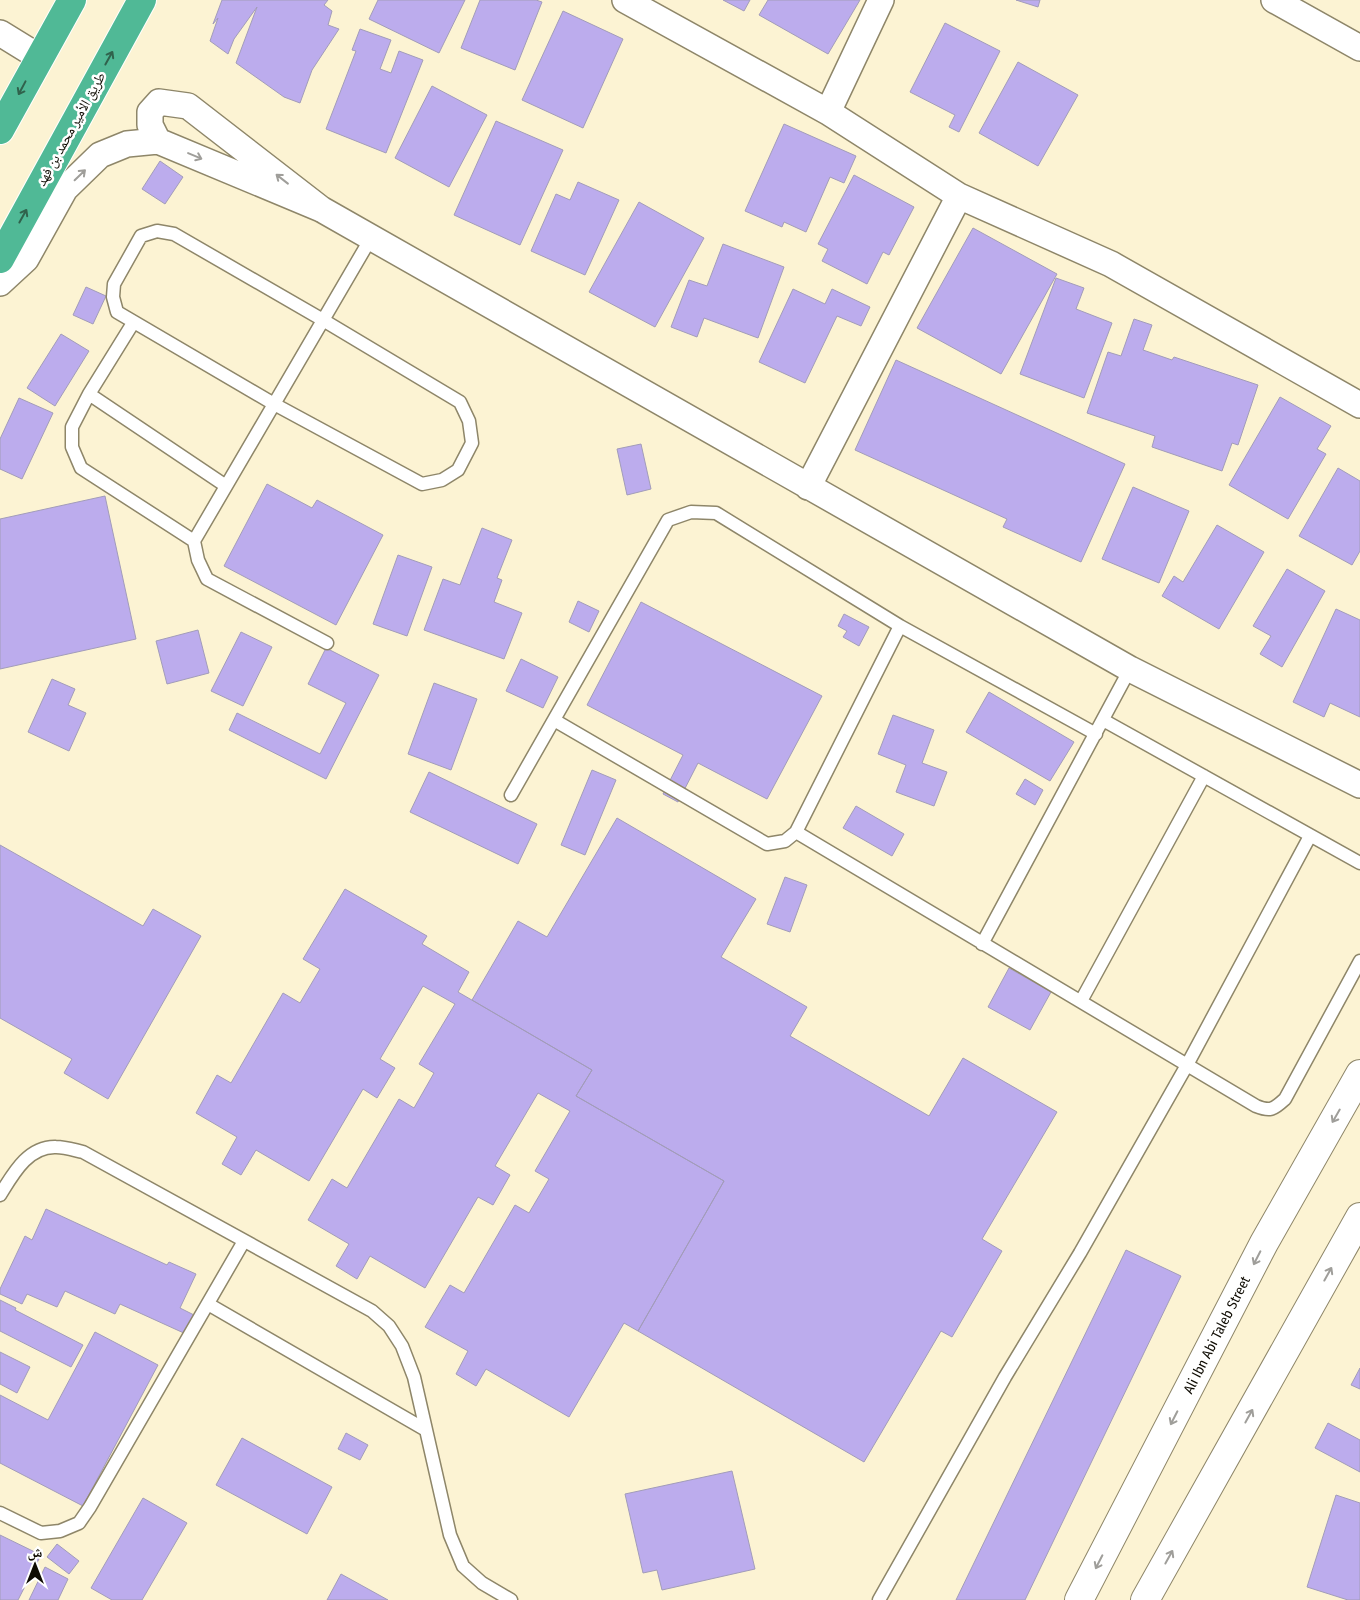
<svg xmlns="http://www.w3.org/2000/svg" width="1360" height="1600" viewBox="0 0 1360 1600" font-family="'Fira Sans Condensed','Noto Naskh Arabic',sans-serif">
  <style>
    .building { fill: #bcaced; stroke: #a29cb9 }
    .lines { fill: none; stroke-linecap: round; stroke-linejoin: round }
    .lane-casing { stroke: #8e8669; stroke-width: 15 }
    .street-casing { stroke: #8e8669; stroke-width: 28 }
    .secondary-casing { stroke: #8e8669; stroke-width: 30 }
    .highway-casing { stroke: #fff; stroke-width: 30 }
    .lane { stroke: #fff; stroke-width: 12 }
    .street { stroke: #fff; stroke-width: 25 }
    .secondary { stroke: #fff; stroke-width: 28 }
    .highway { stroke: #50b996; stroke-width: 28 }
    .oneway { stroke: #30624c }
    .oneway2 { stroke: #9f9e9a }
    .labels { text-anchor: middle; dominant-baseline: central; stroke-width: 5; stroke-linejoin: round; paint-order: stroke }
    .street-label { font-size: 14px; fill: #0f0c03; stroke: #fff }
  </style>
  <rect width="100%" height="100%" fill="#fcf3d3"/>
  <path class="building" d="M222,0H328L324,5L332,11L328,25L339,29L312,70L300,103L284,97L236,63L257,7L234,39L228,54L210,41L218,18L213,24Z
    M378,0H465L439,53L369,19Z
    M480,0H536L542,2L515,70L461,48Z
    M723,0H750L744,11Z
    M768,0H860L828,54L759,15Z
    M1016,0H1040L1038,7Z
    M563,11L623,39L583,128L522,100Z
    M945,23L1000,51L959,132L949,127L955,115L910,92Z
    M360,29L391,40L380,69L391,73L399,51L423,60L386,153L326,129L356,51L352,50Z
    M1018,62L1078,95L1038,166L979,133Z
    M432,86L487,115L449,187L395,158Z
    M496,121L563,150L520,245L454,215Z
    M784,124L856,156L844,183L830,177L806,232L784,222L782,227L745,211Z
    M160,161L183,177L165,204L142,189Z
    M854,175L914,207L889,255L883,252L867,284L822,261L828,249L818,244Z
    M578,182L619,200L585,275L531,251L556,194L570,200Z
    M639,202L704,238L655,327L589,292Z
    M973,228L1057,274L1001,374L917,328Z
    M723,244L784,267L758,338L704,318L697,337L671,327L689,280L707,286Z
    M1056,278L1084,288L1076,309L1112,323L1084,398L1020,374Z
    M86,287L106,296L93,324L73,315Z
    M793,289L825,304L832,289L870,307L861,326L837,316L805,383L759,362Z
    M1134,319L1152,325L1143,350L1172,360L1174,357L1258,385L1238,445L1232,443L1222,471L1152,447L1155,436L1087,413L1108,352L1121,356Z
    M61,334L89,351L55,406L27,388Z
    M896,360L1125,464L1081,562L1003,527L1007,519L855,450Z
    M1280,397L1331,426L1317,449L1326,454L1288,519L1229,485Z
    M19,398L53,413L22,479L0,469V439Z
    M641,444L651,489L627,495L617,449Z
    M1338,468L1360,481V551L1352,565L1299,536Z
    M267,484L312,508L317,500L383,535L336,625L224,566Z
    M1133,487L1189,511L1159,583L1102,559Z
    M105,496L136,639L0,669V519Z
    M1217,525L1264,552L1219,629L1162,596L1174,576L1183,582Z
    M482,528L512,540L497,578L502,580L494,602L522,613L504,659L424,630L443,579L460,585Z
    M398,555L432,567L407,636L373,624Z
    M1287,569L1325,591L1282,667L1260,654L1271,636L1253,626Z
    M578,601L599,611L589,632L569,622Z
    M641,602L822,696L767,799L698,763L678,802L663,794L683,755L587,705Z
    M1336,609L1360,620V717L1330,703L1324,717L1293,702Z
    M844,614L869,627L859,646L843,637L847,631L838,626Z
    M198,630L209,673L167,684L156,641Z
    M241,632L272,647L243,706L211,691Z
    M326,648L379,675L326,779L229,730L237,713L320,754L346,703L308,684Z
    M521,659L558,677L543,708L506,691Z
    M52,679L75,689L68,705L86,713L69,751L28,732Z
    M434,683L477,699L451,770L408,754Z
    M989,692L1074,742L1050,781L966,732Z
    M893,715L934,730L922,763L947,772L934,806L896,792L906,765L878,754Z
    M592,770L616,780L585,855L561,845Z
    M429,772L537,824L518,864L410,812Z
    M1025,779L1043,790L1035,805L1016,794Z
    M856,806L904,834L892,856L843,828Z
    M617,818L756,899L721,957L807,1007L790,1036L929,1116L963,1058L1057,1112L982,1239L1002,1251L952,1337L941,1331L864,1462L638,1331L724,1181L576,1096L592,1070L472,1000L518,921L547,937Z
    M0,845L143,926L153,909L201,936L108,1099L64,1073L72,1059L0,1018Z
    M785,877L807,885L790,932L767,924Z
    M345,889L427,936L422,944L469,972L458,992L592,1070L576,1096L724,1181L638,1331L624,1323L569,1417L486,1369L476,1386L456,1374L468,1351L425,1327L450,1285L464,1293L515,1205L529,1213L549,1179L535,1171L570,1111L538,1093L495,1166L510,1175L493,1205L478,1197L425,1288L370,1256L357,1279L336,1266L349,1244L308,1220L332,1179L347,1188L399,1099L414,1108L434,1073L419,1064L455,1004L423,986L380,1059L395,1068L377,1098L363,1089L309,1181L256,1150L241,1175L222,1164L237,1137L196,1113L217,1075L231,1083L283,993L300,1003L320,969L303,959Z
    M1009,968L1051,992L1030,1030L988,1007Z
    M46,1209L167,1265L169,1262L196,1274L180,1308L194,1315L186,1334L120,1304L115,1314L65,1291L57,1307L27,1294L22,1304L0,1294V1289L25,1236L32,1240Z
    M1126,1250L1181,1276L1025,1600H956Z
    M0,1300L16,1308L15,1310L83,1345L71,1367L0,1331Z
    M95,1332L158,1365L83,1506L0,1463V1395L48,1420Z
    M0,1352L30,1367L17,1393L0,1384Z
    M1360,1368V1389L1351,1385Z
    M1328,1423L1360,1440V1472L1315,1448Z
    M346,1433L368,1445L360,1460L338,1449Z
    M242,1438L332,1487L307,1534L216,1485Z
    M732,1471L755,1569L662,1590L657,1570L643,1573L625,1494Z
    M1336,1495L1360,1503V1600H1348L1307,1587Z
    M143,1498L187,1523L142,1600H112L91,1588Z
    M0,1535L41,1555L18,1600H0Z
    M57,1544L79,1561L69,1574L47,1557Z
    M45,1567L68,1579L58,1600H29Z
    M341,1574L388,1600H327Z"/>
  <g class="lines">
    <g class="lane-casing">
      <path id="lane" d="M157,231L174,234L323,320L460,402L469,421L472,443L458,470L442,480L422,484L274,404L117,312L113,297L114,284L141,236Z
        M133,323L89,394L72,427V447L81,468L194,541
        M89,394L226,486
        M327,643L207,579L198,560L194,541L371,238
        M554,720L767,844L785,841L796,832L900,626
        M1103,720L1360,863
        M511,795L668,520L691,512L716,513L900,626L1096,734
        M796,832L1256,1106C1271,1112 1274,1109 1285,1099L1360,961
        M982,944L1130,669
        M1081,1001L1204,776
        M0,1195C13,1174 28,1146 56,1147C65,1147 74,1150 83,1152L372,1311L389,1326L402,1346L414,1377L450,1535L463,1566L482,1583L511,1600
        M208,1304L426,1430
        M0,1513L41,1533L60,1531L79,1523L90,1507L244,1241
        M879,1600L1005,1377L1080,1253L1187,1065L1310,836"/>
    </g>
    <g class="street-casing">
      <path id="street" d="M625,0L828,112L959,196L1111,264L1360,405
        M1274,0L1360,48
        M0,33L39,57
        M828,112L881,0
        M321,209L188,106L159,102L150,112V125L158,141L321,209L1130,669L1360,785
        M0,283L26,259L65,189L100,155L127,144L158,141
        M808,487L959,196"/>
    </g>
    <g class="secondary-casing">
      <path id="secondary" d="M1079,1600L1264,1243L1360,1074
        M1145,1600L1360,1217"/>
    </g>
    <g class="highway-casing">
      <path id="highway" d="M0,130L72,0
        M0,259L142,0"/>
    </g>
    <use href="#lane" class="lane"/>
    <use href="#street" class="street"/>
    <use href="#secondary" class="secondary"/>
    <use href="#highway" class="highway"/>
  </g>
  <defs><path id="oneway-shaft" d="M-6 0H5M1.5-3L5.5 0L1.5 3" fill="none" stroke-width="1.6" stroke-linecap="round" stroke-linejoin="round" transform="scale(1.25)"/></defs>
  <g class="oneway">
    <use href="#oneway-shaft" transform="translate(109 58) rotate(-61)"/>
    <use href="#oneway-shaft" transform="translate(22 88) rotate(118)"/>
    <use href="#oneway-shaft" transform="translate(23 216) rotate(-61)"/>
  </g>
  <g class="oneway2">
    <use href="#oneway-shaft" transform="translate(195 156) rotate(23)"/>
    <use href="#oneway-shaft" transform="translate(80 175) rotate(-44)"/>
    <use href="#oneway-shaft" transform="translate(282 179) rotate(-142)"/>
    <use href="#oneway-shaft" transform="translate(1336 1116) rotate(120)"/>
    <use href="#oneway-shaft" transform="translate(1257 1258) rotate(117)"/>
    <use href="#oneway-shaft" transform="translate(1328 1274) rotate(-61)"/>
    <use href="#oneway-shaft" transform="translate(1249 1416) rotate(-61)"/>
    <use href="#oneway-shaft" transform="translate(1174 1418) rotate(117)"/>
    <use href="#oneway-shaft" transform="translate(1169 1557) rotate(-61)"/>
    <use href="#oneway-shaft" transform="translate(1099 1562) rotate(117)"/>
  </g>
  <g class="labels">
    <g class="street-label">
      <text transform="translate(71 129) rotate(-61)">طريق الأمير محمد بن فهد</text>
      <text transform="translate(1217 1335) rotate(-63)">Ali Ibn Abi Taleb Street</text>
    </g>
  </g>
  <g transform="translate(35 1565)" stroke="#ffffff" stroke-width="4" paint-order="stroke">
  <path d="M0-4L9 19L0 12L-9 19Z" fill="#0f0c03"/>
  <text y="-8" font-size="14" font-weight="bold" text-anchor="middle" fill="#0f0c03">ش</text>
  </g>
</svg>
